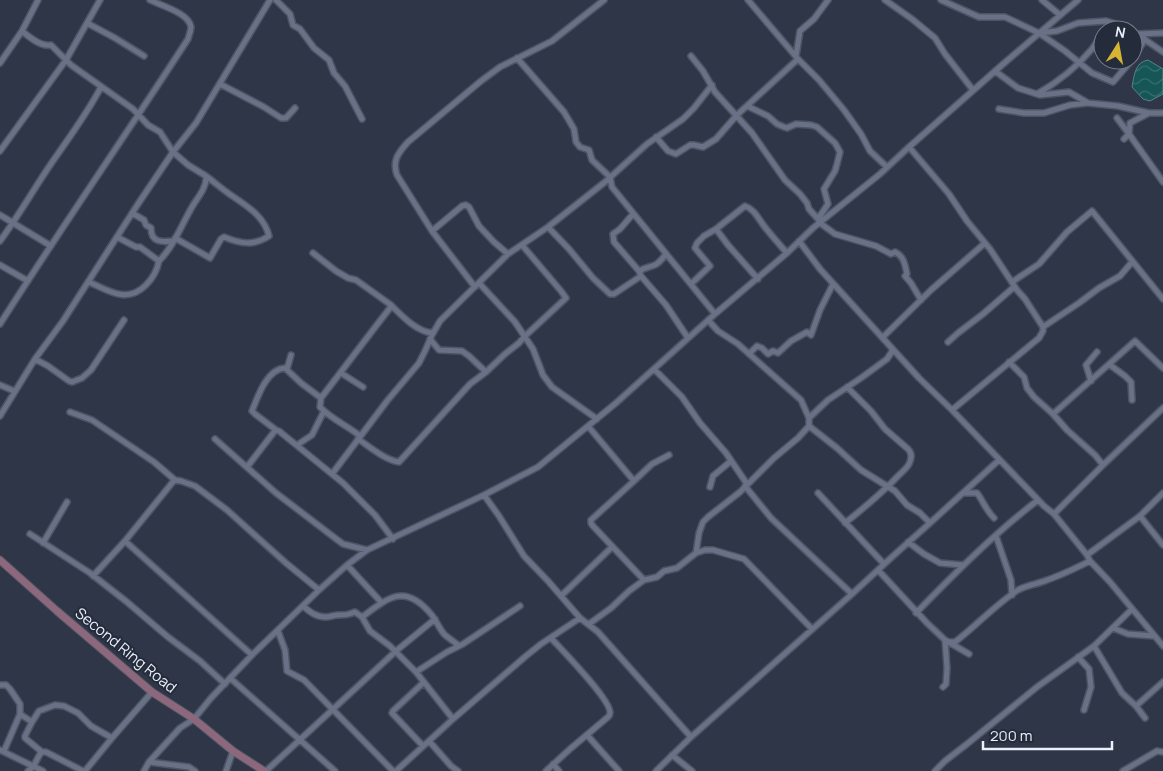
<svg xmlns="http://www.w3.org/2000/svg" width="1163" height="771" viewBox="0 0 1163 771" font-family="Manrope,sans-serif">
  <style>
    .water { fill: url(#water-waves); stroke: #568488 }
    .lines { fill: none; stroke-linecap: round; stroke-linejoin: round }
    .street-casing { stroke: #4d5463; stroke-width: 8 }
    .secondary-casing { stroke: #4d5463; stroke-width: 9 }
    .street { stroke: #687185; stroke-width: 5 }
    .secondary { stroke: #8d687c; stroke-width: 7 }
    .labels { text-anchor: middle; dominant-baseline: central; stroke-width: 4; stroke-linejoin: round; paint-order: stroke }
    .street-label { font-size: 15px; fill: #ebf0fb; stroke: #242c3c }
  </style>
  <defs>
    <pattern id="water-waves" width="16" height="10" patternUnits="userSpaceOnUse" patternTransform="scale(1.25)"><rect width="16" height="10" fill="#165656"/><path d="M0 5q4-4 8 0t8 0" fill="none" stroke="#386f6f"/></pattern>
  </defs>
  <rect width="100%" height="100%" fill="#2e3647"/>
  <path class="water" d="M1148,60L1163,69V94L1150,101L1143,99L1132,87C1134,76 1135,62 1148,60Z"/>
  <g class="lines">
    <g class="street-casing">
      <path id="street" d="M276,0L290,14L293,25L300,29L314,48L329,60L334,73L345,86L362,119
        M748,0L798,59L819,80L844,110L861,134L870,151L887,167
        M885,0L912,19L935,38L945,54L973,90
        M941,0L979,17H1005L1039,33L1065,51L1092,73L1113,82L1132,60
        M1042,0L1060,15
        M87,23L115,38L144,56
        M22,31C29,37 41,47 51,45L71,65L133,109L148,125L160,132L173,152L188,165L206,176C207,188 197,198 192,207C181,226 174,246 159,261
        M1133,32L1137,34L1163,33
        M1039,33L1057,31L1078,23L1106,21L1119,25L1130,30
        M1137,34L1163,52
        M691,56L703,71L715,92L752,133L785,180L800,194L807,203L809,209L818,219L820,223L835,234L876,246L891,254L895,252C904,256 905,265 907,274L905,276L911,283L921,300
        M796,56L800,31L814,19L828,0
        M517,58L564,112L574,129L576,142L580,147L589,150L592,160L610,177L612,187L715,314
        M1133,59L1145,39
        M0,63L22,31L38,0
        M995,71L1018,88L1040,95L1069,92L1088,103L1118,106L1149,113
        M220,84L264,107L281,118H286L295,108
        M1037,94C1058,82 1076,68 1092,49C1096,44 1099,38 1103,32
        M747,106L768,116L777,124L784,127L787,128L796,124L811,125L817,127L835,143L840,152L837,164L835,171L824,189L828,204L818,219
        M999,109L1024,113H1044L1070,105L1087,103
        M1117,118L1129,134L1163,182
        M656,137L668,151L676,154L690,145H694L703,147L716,139L737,115L798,59
        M1124,139L1129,134L1130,123L1149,113H1163
        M909,147L1002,65L1078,0
        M0,151L66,60L100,0
        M132,213L144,220L146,225L151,228C151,243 162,242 173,241
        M633,214L620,229L613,234L614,242L639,271L641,276L666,305L688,338
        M0,215L51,246
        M548,227L569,249L593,278L610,294H614L641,276
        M716,229L728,245L758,279
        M432,231L462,206L466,205L469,207L479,226L494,242L508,254
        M175,238L210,258L221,239L224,237C241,244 254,246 269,236C264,215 245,205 228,193C221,188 214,182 206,176
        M0,241C20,214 36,185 55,158C71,135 88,112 101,87
        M799,241L820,269L919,378L952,410L1044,506L1054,514L1087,555L1090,561L1110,582L1163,646
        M313,253L336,271L348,278L356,280L391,305
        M0,265L28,281
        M639,271C644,268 646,268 652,266C658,265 662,259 666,254
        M89,282C109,291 127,304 146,285C153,278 157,271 159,261L140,247H136L117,237
        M1012,282L1039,264L1067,232L1092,211L1163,299
        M479,283L515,322L533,349L543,375L552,387L597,419
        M691,284L710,266L695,248L697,243L704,236L716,229L745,206C754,209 758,218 764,226C771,235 779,244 787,253
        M475,287L432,231L397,175C392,161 398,153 408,142L481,81L500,67L552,41L604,0
        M0,324C61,228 126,135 188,39C189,35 191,31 191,27C189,13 162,6 150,0
        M1043,327L1079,303L1099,288L1120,276L1132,262
        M883,337L931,290L985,243
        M430,339L439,350L462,351L469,356L486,372
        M948,342L958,333L983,314L1014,287
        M749,354L757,346L762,348L768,354L773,351L778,353L791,341L807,332L811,335L820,310L833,284
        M35,359L48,366L69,381L72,382L82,378L91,370L124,320
        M1009,362L1024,377L1027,388L1034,397L1053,414
        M1110,365L1125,376L1131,382L1132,400
        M287,369L291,355
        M654,369L682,397L700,423L726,453L747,484
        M341,373L363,387
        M1091,381L1086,365L1097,352
        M0,385L14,391
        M70,412L92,420L154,462L175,480
        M0,416L35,359L63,321L138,204L173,152L196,123L270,0
        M809,418L828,400L861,378L887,359L893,350
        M588,426L634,481
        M809,426L837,448L861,470L895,491L907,505L920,513L930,523
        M276,430L255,414L252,411C258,396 267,369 285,368L301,383L321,398
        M360,436C348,426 331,419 320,407L321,398L376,326L390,308L391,305C402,316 417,332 433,333
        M215,439L276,493L335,538L343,544L367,550
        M358,439C370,447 385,460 399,462L470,384L486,372L505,354L519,343L524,337L566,298L561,291L522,245
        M297,445L312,435L324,411
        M1103,465L1163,408
        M247,467L274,432L276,430L279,431L343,483L375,515L393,539
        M332,474L387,401L419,363L425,351L432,335L440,321L508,254L548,227L605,182L647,144L683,119L694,108L712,85
        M745,486L771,518L852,594
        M710,487L713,476L731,461
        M818,493L884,564
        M963,493H977C984,502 985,509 994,518
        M1054,514L1103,465L1095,455L1067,430L1053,414L1135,341L1163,368
        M1140,516L1163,545
        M845,523C864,508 882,493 899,475C902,472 907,468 909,464C912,458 912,453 908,449L885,429L871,411L847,387
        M30,534L90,573L127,602L168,637L200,661L225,684
        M996,536L1011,580L1012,595
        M125,541L252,655
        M908,542L924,554L940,563L963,565
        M43,543L67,502
        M696,553L699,533L703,522L708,517L740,492L774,458L798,438L809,426V418L801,400L738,344L718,331L708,320
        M1087,555L1140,516L1163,493
        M347,565L381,602
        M878,570L927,623L945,640L949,642H955C976,626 996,604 1018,590C1027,585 1038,584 1047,580C1062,575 1076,568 1090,561
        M93,576L125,541L172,483L175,480L181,481L195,486L227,510L286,563L319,590
        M644,580L593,526L591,523V520L634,481L652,464L669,455
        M561,596L612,547
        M303,606C310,612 316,617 326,617C330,617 334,615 338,615C345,615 348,615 355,612L362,617L370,631L390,646L416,672L453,719
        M916,613C955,573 994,534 1038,500
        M362,617C389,597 405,583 431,614C436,620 439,628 444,634C448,638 455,642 459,646
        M580,618L598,632L691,737
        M589,624L611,608L629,591L644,580L657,577L664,571L677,568L696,553L705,550H713L744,559L812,629
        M1113,628L1128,634L1154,636
        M278,631L285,650L287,671L304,680L393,771
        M1094,646L1122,693L1136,706
        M1078,657L1089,669L1091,687L1084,710
        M416,672L447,652L463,644L520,606
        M230,678L335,771
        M0,685H6L10,689L20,704V714L4,751
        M943,687L946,684L947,668L945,640L969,654
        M20,714L32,722
        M1145,718L1136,706L1163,682
        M587,735L619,771
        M429,741L451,766L458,771
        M423,746L392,713L393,711L424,682
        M0,750L43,771
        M42,752L25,738V736L32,722L39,711L55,705L64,706L78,713L91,726L112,738
        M672,755L692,771
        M149,762L189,767L195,771
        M553,764L559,771
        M28,771L33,767L40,754L42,752H46L83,771
        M85,771L112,738L152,692
        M144,771L149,762L180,728L194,719L211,698L252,655L319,590L347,565L367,550L484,495L538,467L616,403L715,314L787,253L813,228L880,174L909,147L949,194L967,221L990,249L1017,290L1025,299L1043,327V331L1039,338L952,410
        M226,771L233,751
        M266,771L396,651L435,619
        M396,771L453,719L526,656L541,644L580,618L548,581L524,556L499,516L484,495
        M546,771L570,749L608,717C609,716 610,715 610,713C611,700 562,650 551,638
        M656,771L691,737L852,594L893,556L930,523L999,460
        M935,771L945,761L967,744L1037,687L1094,646L1132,609
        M1123,771L1157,751L1163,752"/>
    </g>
    <g class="secondary-casing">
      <path id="secondary" d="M0,560L57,611L152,692L194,719L233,751L264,771"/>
    </g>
    <use href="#street" class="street"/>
    <use href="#secondary" class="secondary"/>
  </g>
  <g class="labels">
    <g class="street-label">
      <text transform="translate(126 650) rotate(39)">Second Ring Road</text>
    </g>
  </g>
  <g transform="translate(1118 45) rotate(11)"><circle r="24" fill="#242c3c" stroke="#747a88"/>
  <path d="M0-4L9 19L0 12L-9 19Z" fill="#d9b334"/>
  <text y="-8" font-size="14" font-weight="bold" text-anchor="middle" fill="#ebf0fb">N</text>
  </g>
  <path d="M983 741v8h129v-8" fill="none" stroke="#ebf0fb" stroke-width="2.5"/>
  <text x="990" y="741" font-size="15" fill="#ebf0fb" stroke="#242c3c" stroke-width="4" paint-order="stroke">200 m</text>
</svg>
